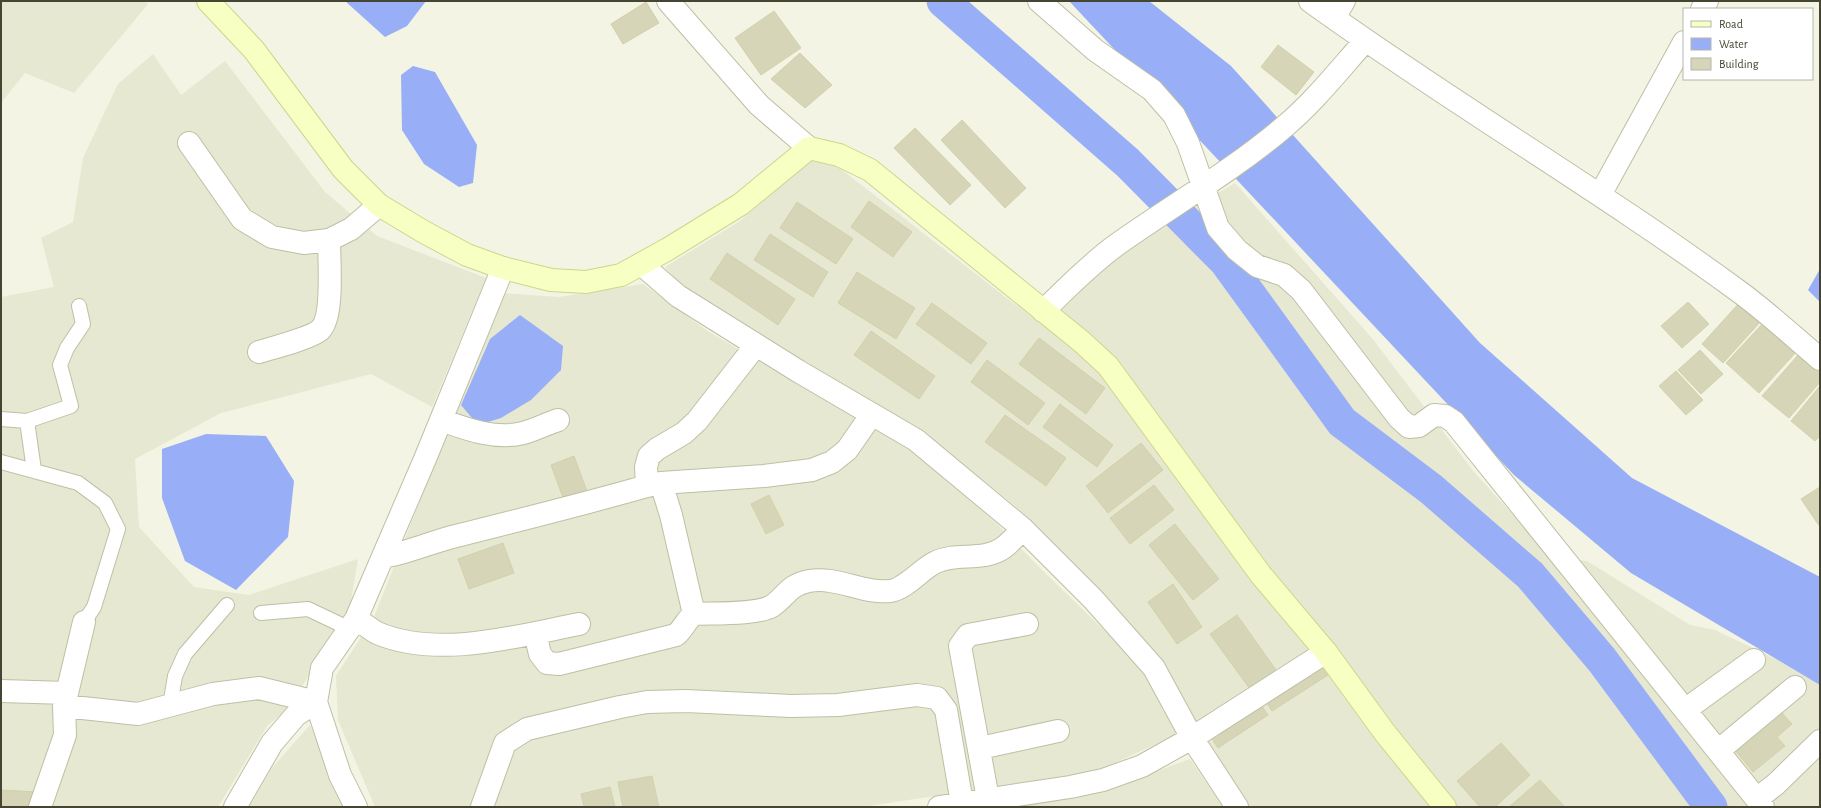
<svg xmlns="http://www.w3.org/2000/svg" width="1821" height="808" viewBox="0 0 1821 808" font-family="'Alegreya Sans',sans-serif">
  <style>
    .residential { fill: #e7e8d1 }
    .water { fill: #98aef7 }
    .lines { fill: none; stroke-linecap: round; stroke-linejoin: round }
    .canal { stroke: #98aef7; stroke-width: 33 }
    .building { fill: #d6d5b7; stroke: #d2d1aa }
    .lane-casing { stroke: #bfbfa5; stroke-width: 16 }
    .street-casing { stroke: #bfbfa5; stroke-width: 24 }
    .secondary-casing { stroke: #ced58c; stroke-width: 24 }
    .lane { stroke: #fff; stroke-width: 14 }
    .street { stroke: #fff; stroke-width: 22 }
    .secondary { stroke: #f8ffc2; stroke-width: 22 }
  </style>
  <rect width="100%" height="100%" fill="#f3f4e3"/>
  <path class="residential" d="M1,1H144L148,4L74,93L25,73L1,103Z
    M153,54L181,95L225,61L325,192L377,236L486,278L432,407L371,374L221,413L135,459L139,527L194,587L249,595L358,559L350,607L289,708L267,726L218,807H1V297L54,287L41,238L73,222L83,158L118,84Z
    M812,159L837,166L1039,323L1071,298L1139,240L1235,183L1371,337L1474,472L1550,556L1587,561L1690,625L1715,630L1784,663L1820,683V807H1250L1087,581L1014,505L920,430L789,356L688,293L665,267L740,221Z
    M643,284L709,332L907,445L996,523L1042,570L1143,668L1178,734L1095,772L862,807H375L338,720L336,676L374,617L502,293L559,297Z
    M310,725L348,807H249L271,769Z
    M1190,759L1223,807H1015L1100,792Z"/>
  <path class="water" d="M345,1H426L407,26L385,37Z
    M1069,1H1149L1231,66L1480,343L1632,478L1820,577V685L1631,573L1514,475Z
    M413,66L435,72L477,145L473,183L459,187L424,164L402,130L401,75Z
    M1820,269V302L1808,290Z
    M520,315L563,346L561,370L531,400L501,418L478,425L461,405L490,339Z
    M206,434L266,436L294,481L288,537L236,590L185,561L162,498V449Z"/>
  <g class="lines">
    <path class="canal" d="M943,1L1128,163L1226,262L1342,422L1431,489L1530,575L1602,660L1711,807"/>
  </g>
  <path class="building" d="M646,2L659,23L623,44L611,24Z
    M774,11L801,48L761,75L735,38Z
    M1278,45L1314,72L1296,95L1261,67Z
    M800,53L832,85L805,108L771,79Z
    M962,120L1026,188L1005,208L941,140Z
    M915,128L971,185L950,205L894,148Z
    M869,201L912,232L893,257L851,227Z
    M797,202L853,239L836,264L780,228Z
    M770,234L828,272L813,297L754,260Z
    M727,253L795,299L778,325L710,279Z
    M857,272L915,308L896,339L838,303Z
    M1741,301L1762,320L1723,363L1702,344Z
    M1688,302L1709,324L1682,348L1661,326Z
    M932,303L987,343L971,364L916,324Z
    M1765,321L1797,351L1759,393L1726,363Z
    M871,331L935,376L919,399L854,355Z
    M1039,338L1105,388L1086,414L1019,364Z
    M1700,350L1723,374L1701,394L1678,370Z
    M1799,354L1820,372V382L1789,418L1762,396Z
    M987,360L1045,403L1028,425L971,382Z
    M1676,371L1703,400L1686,415L1659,386Z
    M1820,386V436L1815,441L1791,421Z
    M1060,404L1113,445L1097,467L1043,427Z
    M1005,415L1066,458L1046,486L985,442Z
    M1141,443L1163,470L1108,513L1086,486Z
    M574,456L588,494L565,503L551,465Z
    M1154,485L1174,510L1130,544L1110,518Z
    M1820,487V527L1801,499Z
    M769,495L784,525L766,534L751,504Z
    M1175,524L1219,579L1193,600L1149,545Z
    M503,543L514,573L469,589L458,559Z
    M1173,584L1202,627L1177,644L1148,602Z
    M1237,615L1281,677L1255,696L1210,634Z
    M1318,661L1328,675L1272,711L1262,696Z
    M1257,699L1268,715L1218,748L1207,731Z
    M1780,711L1792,724L1777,737L1785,746L1753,772L1734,749Z
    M1501,743L1530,775L1495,807H1480L1457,781Z
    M652,776L659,807H623L618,782Z
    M1540,780L1565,807H1509Z
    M610,787L615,807H584L581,794Z
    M1,790L36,792L29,807H1Z"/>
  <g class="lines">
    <g class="lane-casing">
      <path id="lane" d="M1,419L27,421L34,470
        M27,421L71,406L60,365L67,348L83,324L79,306
        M1,462L78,483L105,503L118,529L94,607L84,622
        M261,613L308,609L350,629
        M170,706L175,676L185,654L227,605"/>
    </g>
    <g class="street-casing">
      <path id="street" d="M668,1L759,105L809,148
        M1039,1L1095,50L1152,90L1174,115L1188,143L1218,228L1237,250L1257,266L1284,275L1301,290L1399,418L1409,427L1419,426L1434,415L1445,416L1454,422L1763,807
        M1310,1C1451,103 1601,190 1741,293C1768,313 1794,337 1820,359
        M1702,9L1707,1
        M1334,18L1344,1
        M189,143L242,219L272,237L304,243L329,240L351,229L379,205
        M1600,195L1684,42
        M641,264L678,296L798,371L916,440L1023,529L1093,599L1154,668L1192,738L1237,807
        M1043,311C1066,289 1089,265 1115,246C1171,206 1231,172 1284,127C1314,102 1339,70 1365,41
        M259,352C272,348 311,338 320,330C334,317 329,260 329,240
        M441,420C466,429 495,440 523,433C535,430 546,424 558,420
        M661,483L671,515L694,614
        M647,486L646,467L649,456L657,449L684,433L697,421L756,345
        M383,557C408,553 431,542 456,536C520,520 584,504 647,486L661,483L764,476L812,470L832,462L847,450L872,414
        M356,619C363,623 370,629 377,633C439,659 517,636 579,624
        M535,633L540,654L547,663L559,664L676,635C684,628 686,620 694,614C713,613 757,615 772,606C787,596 788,585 809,581C837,576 862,594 890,591C906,589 922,568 936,562C957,552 983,562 1003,548C1010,543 1017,535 1023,529
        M1,691L67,693
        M64,706L138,714L213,694L259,688L316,702
        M1685,710L1754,660
        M980,748L1058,731
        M1718,751L1795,687
        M988,799L960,646L968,635L1027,624
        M1757,799L1776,784L1820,741
        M40,807L65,735L64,706L84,622
        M235,807L272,743L296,715L316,702
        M356,807L340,775L316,702L322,668L356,619L425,459L503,268
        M482,807L505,743L527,729L620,707L647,702L686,701L791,706L838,705L917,695L937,698L946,710L962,803
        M939,807L1070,787L1103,780L1142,766L1192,738L1326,652"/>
    </g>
    <g class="secondary-casing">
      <path id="secondary" d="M208,1L254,50L343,169L379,205L424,232L467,255L503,268L551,280L586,282L621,275L668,249L741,204L809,148L839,155L870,170L1082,342L1108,366L1261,575L1326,652L1385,733L1445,807"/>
    </g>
    <use href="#lane" class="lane"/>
    <use href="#street" class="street"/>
    <use href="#secondary" class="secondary"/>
  </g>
  <rect width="1821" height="808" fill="none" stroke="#464533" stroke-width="4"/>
  <rect x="1683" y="8" width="130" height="72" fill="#ffffff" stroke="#b5b5ad"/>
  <rect x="1691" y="21" width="20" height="6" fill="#f8ffc2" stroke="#b5b5ad"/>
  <text x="1719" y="28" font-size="12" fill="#464533">Road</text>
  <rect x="1691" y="38" width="20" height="12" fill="#98aef7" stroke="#b5b5ad"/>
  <text x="1719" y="48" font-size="12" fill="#464533">Water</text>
  <rect x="1691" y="58" width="20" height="12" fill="#d6d5b7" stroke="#b5b5ad"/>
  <text x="1719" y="68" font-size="12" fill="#464533">Building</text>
</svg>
